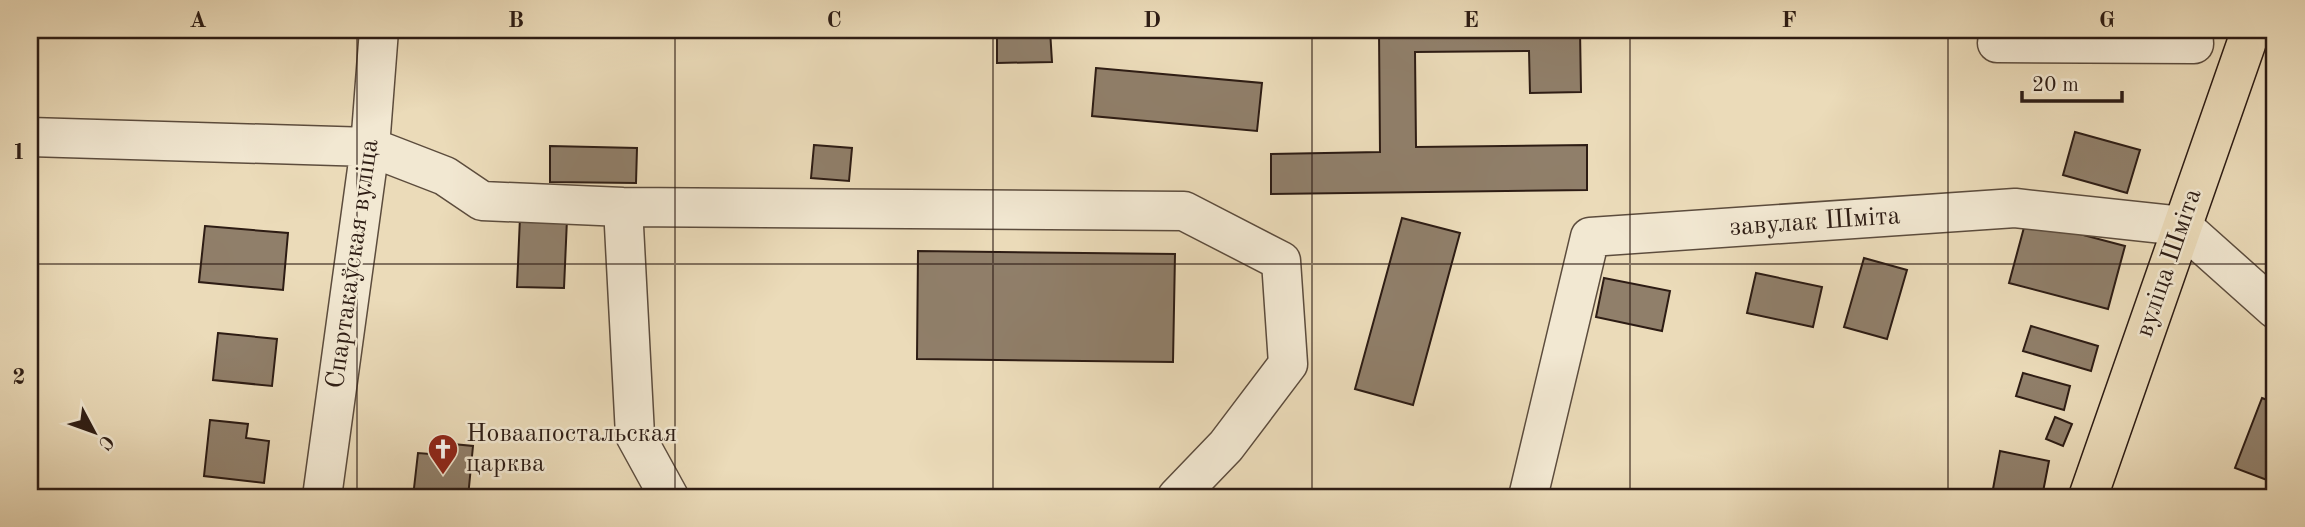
<svg xmlns="http://www.w3.org/2000/svg" width="2305" height="527" viewBox="0 0 2305 527" font-family="'Old Standard TT',serif">
  <style>
    .building { fill: #907f6a; stroke: #2d1c14; stroke-width: 2 }
    .lines { fill: none; stroke-linecap: round; stroke-linejoin: round }
    .minor-casing { stroke: #5c4c3d; stroke-width: 41 }
    .major-casing { stroke: #2d1c14; stroke-width: 41 }
    .minor { stroke: #f2e8d2; stroke-width: 38 }
    .major { stroke: #ebdbb9; stroke-width: 38 }
    .grid { fill: none; stroke: #2d1c14; stroke-width: 2; stroke-opacity: 0.55 }
    .labels { text-anchor: middle; dominant-baseline: central; stroke-width: 5; stroke-linejoin: round; paint-order: stroke }
    .street-label { font-size: 26px; fill: #2d1c14; stroke: #f2e8d2 }
    .poi-label { font-size: 26px; fill: #2d1c14; stroke: #f2e8d2; text-anchor: start }
    .neatline { fill: none; stroke: #2d1c14; stroke-width: 2.5 }
    .grid-label { font-size: 23px; text-anchor: middle; font-weight: bold; fill: #2d1c14 }
  </style>
  <rect width="100%" height="100%" fill="#ebdbb9"/>
  <filter id="stains"><feTurbulence type="fractalNoise" baseFrequency=".00286" numOctaves="4"/><feColorMatrix values="0 0 0 0 .2 0 0 0 0 .09 0 0 0 0 .02 0 0 0 .5 -.17"/></filter>
  <radialGradient id="worn" r=".72"><stop offset=".6" stop-color="#630" stop-opacity="0"/><stop offset="1" stop-color="#630" stop-opacity=".3"/></radialGradient>
  <path class="building" d="M997,30H1050L1052,62L997,63Z
    M1379,30H1580L1581,92L1530,93L1529,51L1415,52L1416,147L1587,145V190L1271,194V154L1380,152Z
    M1096,68L1262,83L1257,131L1092,116Z
    M2075,132L2140,150L2127,193L2063,175Z
    M814,145L852,148L849,181L811,178Z
    M550,146L637,148L636,183L550,182Z
    M520,217L567,219L564,288L517,287Z
    M1402,218L1460,233L1413,405L1355,389Z
    M2026,220L2125,246L2108,309L2009,283Z
    M205,226L288,233L283,290L199,282Z
    M918,251L1175,254L1173,362L917,359Z
    M1864,258L1907,270L1887,339L1844,327Z
    M30,268H35L31,306H30Z
    M1756,273L1822,287L1813,327L1747,313Z
    M1604,278L1670,291L1662,331L1596,317Z
    M2031,326L2098,346L2091,371L2023,351Z
    M218,333L277,339L272,386L213,380Z
    M2023,373L2070,386L2064,410L2016,396Z
    M2262,398L2275,403V483L2235,468Z
    M2055,417L2072,424L2063,446L2046,439Z
    M210,420L248,424L246,438L269,441L264,483L204,476Z
    M432,442L473,446L468,497H413L418,453L430,454Z
    M2000,451L2049,461L2042,497L1993,489Z"/>
  <g class="lines">
    <g class="minor-casing">
      <path id="minor" d="M1997,43L2194,44L2193,30
        M30,137L370,147L445,176L482,201L623,207L1184,211L1281,261L1288,364L1226,446L1177,497
        M623,207L635,435L669,497
        M322,497L370,147L379,30
        M1528,497L1590,237L2015,208L2182,226L2275,309"/>
    </g>
    <g class="major-casing">
      <path id="major" d="M2088,497L2251,30"/>
    </g>
    <use href="#minor" class="minor"/>
    <use href="#major" class="major"/>
  </g>
  <path class="grid" d="M357,30V497M675,30V497M993,30V497M1312,30V497M1630,30V497M1948,30V497M30,264H2275"/>
  <defs>
    <g id="church-pin" transform="scale(1.575)"><path d="M0 17L-7.5 6A9.5 9.5 0 1 1 7.5 6Z" fill="#8f2418" stroke="#f2e8d2"/><path d="M-1.2-6h2.4v3.5h3.3v2.4h-3.3V6h-2.4V-.1h-3.3v-2.4h3.3Z" fill="#fff"/></g>
  </defs>
  <g fill-rule="evenodd">
    <use href="#church-pin" x="443" y="449"/>
  </g>
  <g class="labels">
    <g class="street-label">
      <text transform="translate(1815 222) rotate(-4)">завулак Шміта</text>
      <text transform="translate(2169 263) rotate(-71)">вуліца Шміта</text>
      <text transform="translate(353 264) rotate(-82)">Спартакаўская вуліца</text>
    </g>
    <g class="poi-label">
      <text x="466" y="434">Новаапостальская<tspan x="466" dy="30">царква</tspan></text>
    </g>
  </g>
  <rect width="2305" height="527" fill="none" stroke="#ebdbb9" stroke-width="77"/>
  <g transform="translate(94 432) rotate(131)" stroke="#f2e8d2" stroke-width="5" paint-order="stroke">
  <path d="M0-5L12 26L0 18L-12 26Z" fill="#2d1c14"/>
  <text y="-10" font-size="19" font-weight="bold" text-anchor="middle" fill="#2d1c14">С</text>
  </g>
  <path d="M2022 91v10h100v-10" fill="none" stroke="#2d1c14" stroke-width="3.5"/>
  <text x="2032" y="91" font-size="21" fill="#2d1c14" stroke="#f2e8d2" stroke-width="5" paint-order="stroke">20 m</text>
  <rect x="38" y="38" width="2228" height="451" class="neatline"/>
  <g class="grid-label">
    <text x="198" y="27">A</text>
    <text x="516" y="27">B</text>
    <text x="834" y="27">C</text>
    <text x="1152" y="27">D</text>
    <text x="1471" y="27">E</text>
    <text x="1789" y="27">F</text>
    <text x="2107" y="27">G</text>
    <text x="19" y="159">1</text>
    <text x="19" y="384">2</text>
  </g>
  <rect width="100%" height="100%" filter="url(#stains)"/>
  <rect width="100%" height="100%" fill="url(#worn)"/>
</svg>
